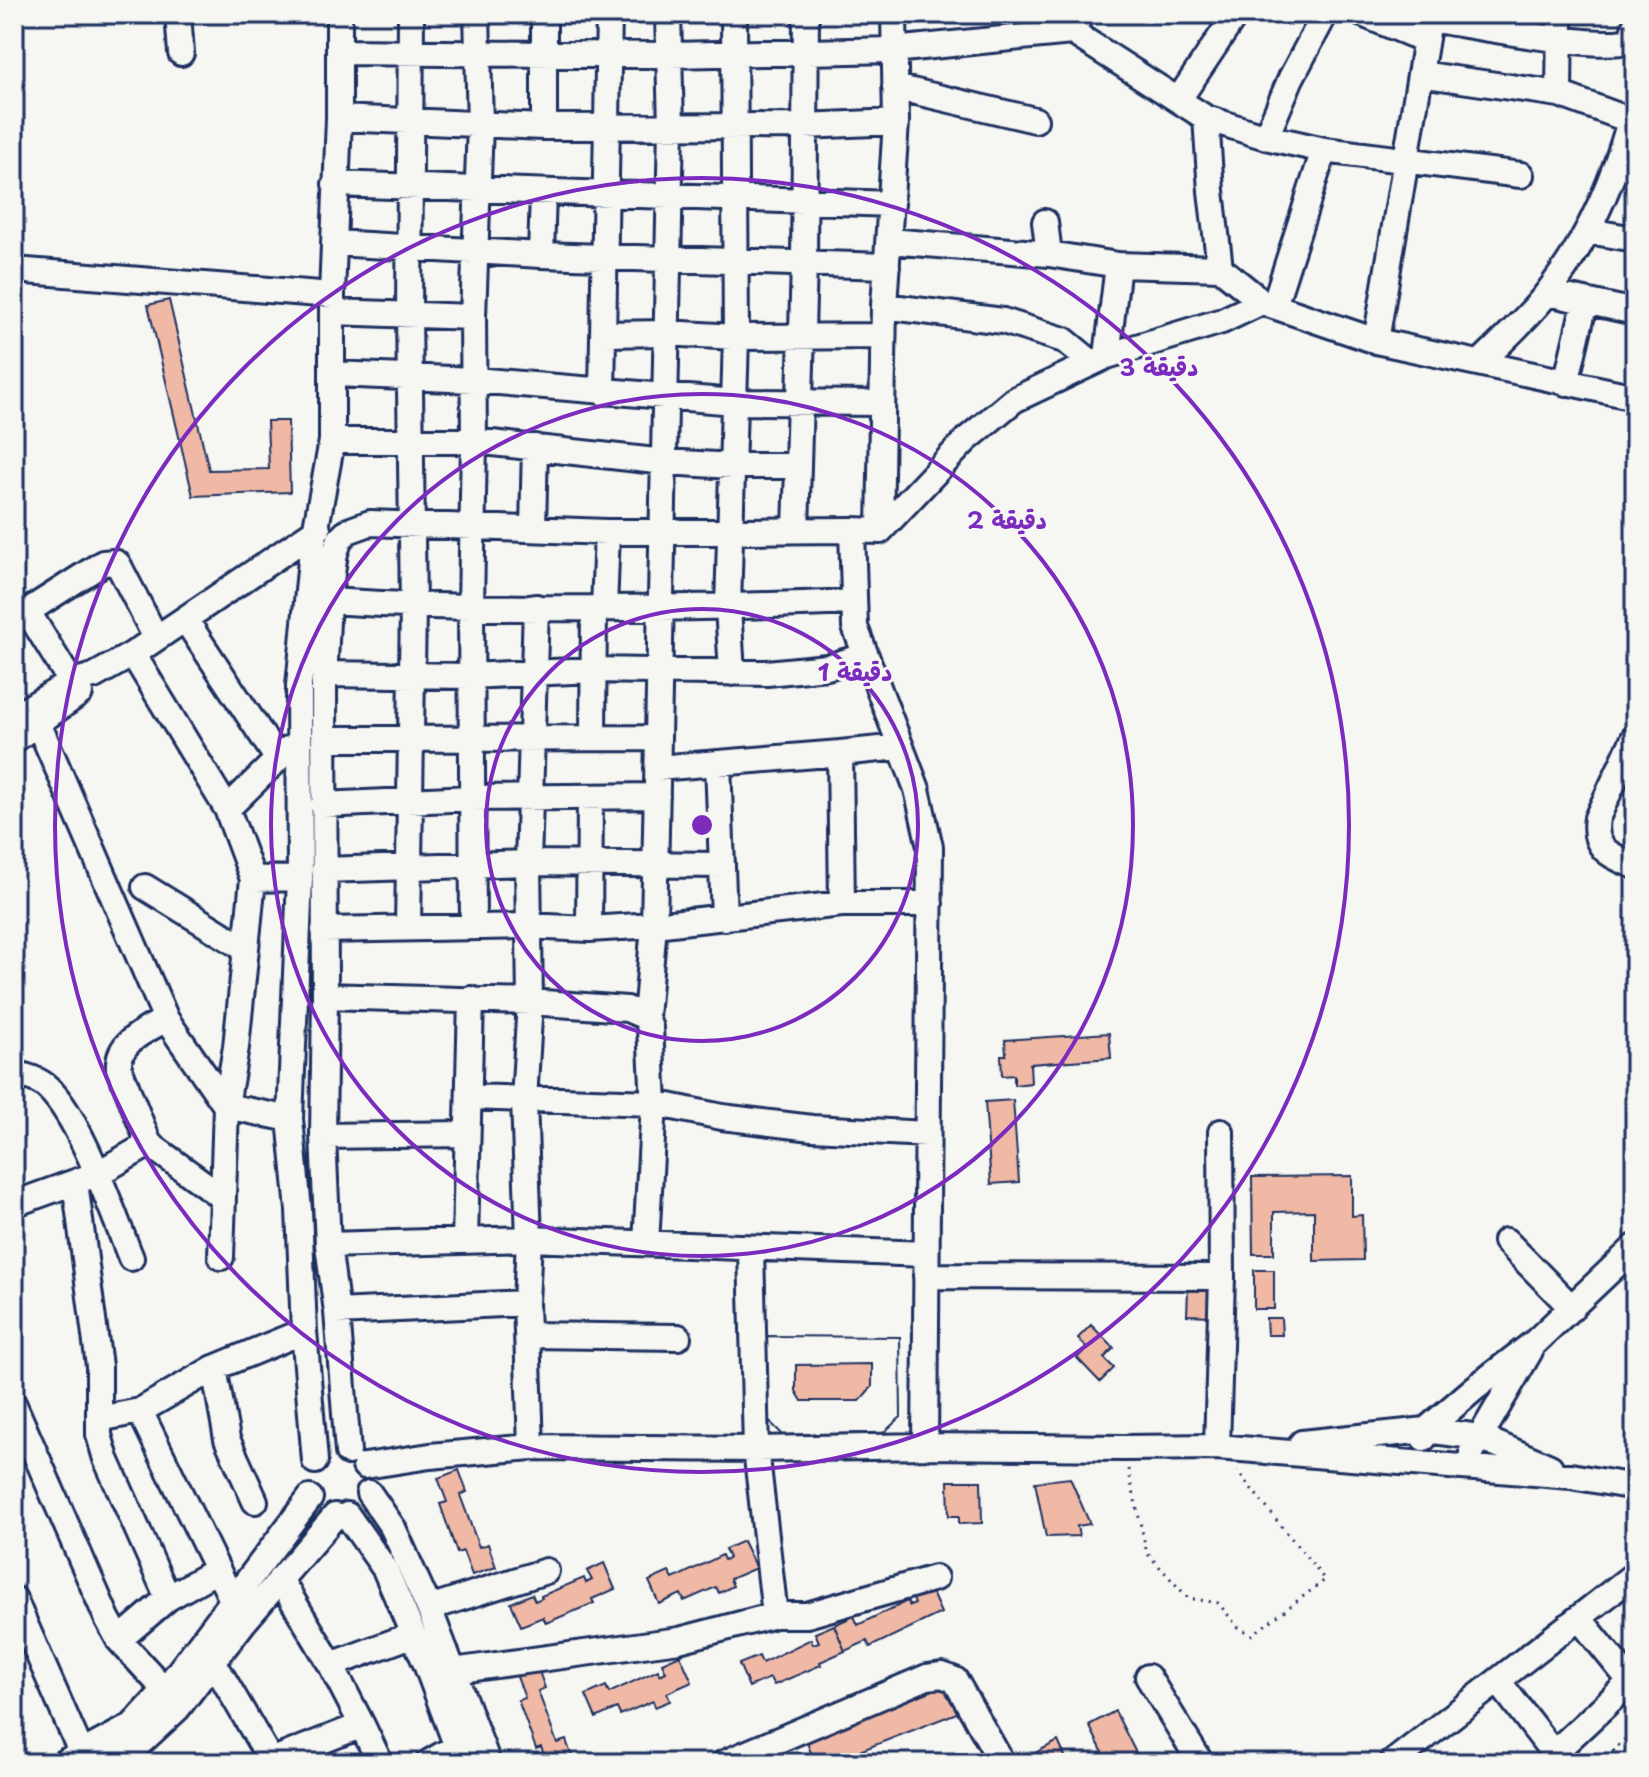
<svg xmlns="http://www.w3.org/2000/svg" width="1649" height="1777" viewBox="0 0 1649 1777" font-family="'Playpen Sans','Playpen Sans Arabic',sans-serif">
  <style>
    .building { fill: #f0b9a6; stroke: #1b2f5e; stroke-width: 2; fill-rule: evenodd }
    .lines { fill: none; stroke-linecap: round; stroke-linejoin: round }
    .minor-casing { stroke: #1b2f5e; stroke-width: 30 }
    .path { stroke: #1b2f5e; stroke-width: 3; stroke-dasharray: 2 6; stroke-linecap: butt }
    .minor { stroke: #f6f6f2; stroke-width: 24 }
    .ring { fill: none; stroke: #7b2cbf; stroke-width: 4 }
    .centre { fill: #7b2cbf; stroke: #f6f6f2; stroke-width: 4 }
    .ring-label { font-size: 24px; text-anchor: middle; font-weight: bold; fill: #7b2cbf; stroke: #f6f6f2; stroke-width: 6; stroke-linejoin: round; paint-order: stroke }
  </style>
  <rect width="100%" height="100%" fill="#f6f6f2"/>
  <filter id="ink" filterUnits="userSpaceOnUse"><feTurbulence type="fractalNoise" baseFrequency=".0125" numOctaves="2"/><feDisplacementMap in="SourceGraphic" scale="16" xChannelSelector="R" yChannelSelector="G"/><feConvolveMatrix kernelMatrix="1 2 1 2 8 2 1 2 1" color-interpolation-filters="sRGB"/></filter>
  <g filter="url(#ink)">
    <path class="building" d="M169,300L209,470L269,469L267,421H288L290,492L193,496L148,305Z
      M1109,1033L1111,1058L1030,1064L1031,1083L1014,1085V1075L1002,1076L1001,1055H1006L1005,1040Z
      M1013,1100L1019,1182L991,1184L985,1102Z
      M1352,1176V1216L1362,1215L1363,1260L1314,1261V1211L1274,1212V1254H1253L1252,1177Z
      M1254,1270H1274V1309H1254Z
      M1188,1289L1212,1290L1211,1316L1187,1315Z
      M1266,1318H1281L1282,1335H1267Z
      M1091,1325L1114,1348L1104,1358L1114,1368L1100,1382L1077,1358L1087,1348L1078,1338Z
      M764,1336L900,1337L901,1417L883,1433L783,1435L765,1417ZM872,1364V1387L859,1401H802L796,1391V1365Z
      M764,1336L900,1337L901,1417L883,1433L783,1435L765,1417Z
      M459,1470L467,1492L460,1495L479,1547L488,1544L496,1567L472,1575L463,1551L457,1553L440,1504L447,1502L438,1478Z
      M1070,1478L1090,1524L1077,1526L1079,1536L1046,1537L1035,1482Z
      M948,1481H981L982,1523L959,1524V1516H949Z
      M743,1541L756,1568L730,1579L733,1586L719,1593L716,1587L684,1601L681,1594L659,1604L649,1581L669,1572L673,1579L722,1555L724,1560L729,1558L725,1549Z
      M604,1563L615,1589L592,1599L594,1603L546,1623L543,1617L521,1626L511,1603L532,1594L535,1601L542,1598L541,1596L584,1578L586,1583L592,1580L587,1571Z
      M929,1586L941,1613L870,1647L867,1641L845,1651L834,1625L854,1616L858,1625L907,1601L910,1606L915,1604L911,1594Z
      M834,1625L845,1651L820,1662L821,1665L774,1685L770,1678L749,1687L739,1664L759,1656L762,1663L811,1639L813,1644L819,1642L815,1633Z
      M680,1655L692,1682L667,1693L670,1701L655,1707L653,1701L620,1715L617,1708L596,1718L586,1695L606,1686L609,1693L658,1670L660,1675L666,1672L662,1663Z
      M537,1666L545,1688L538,1691L557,1743L566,1740L574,1763H547L541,1747L536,1749L518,1700L525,1698L516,1674Z
      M951,1683L962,1711L829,1763H815L806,1740Z
      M1115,1711L1141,1763H1108L1089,1725Z
      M1058,1741L1068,1763H1040L1035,1753Z
      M784,1753L788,1763H758Z"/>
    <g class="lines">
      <g class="minor-casing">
        <path id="minor" d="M178,14L181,53
          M668,14L671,126L654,925L842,904H930
          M894,14L896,122L884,306L880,531L852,530L855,627L917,789L930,847L925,1446
          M1362,14L1425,40
          M1429,19C1466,24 1604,52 1631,40L1635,26
          M1072,32L1206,118L1266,137L1324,150L1521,175
          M340,52L670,55L893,50L1072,32L1081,14
          M1420,74L1559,94L1635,122
          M895,87L1035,120
          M1559,94L1560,14
          M1179,99L1236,14
          M339,118L544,127L804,126L896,122
          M1206,118L1211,191L1220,268
          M544,127V14
          M1266,137L1291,78L1325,14
          M335,184L892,204
          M1045,222L1049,254
          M1588,231L1635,239
          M889,241L1049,254L1118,265L1220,268L1262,302L1376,341L1635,397
          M334,243L541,255L887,266
          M541,255L543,192
          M14,270L332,295
          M1548,293L1635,312
          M884,306L1003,321L1064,340L1092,363
          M1274,306L1324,150
          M332,312L473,317
          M605,334L665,333L736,337L883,336
          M1376,341L1430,14
          M1107,356L1118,265
          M1480,363C1503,340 1529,317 1548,292C1587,242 1613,182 1630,121
          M334,374L474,380L735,402L881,403
          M1566,383L1585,302
          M602,392L609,14
          M332,441H474L665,462L733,466H798L804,263L806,14
          M533,528L535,447
          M796,530L798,466
          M880,531L966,440L1014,400L1107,356L1222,321L1262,302
          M328,601C503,612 679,609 853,602
          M604,609L607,532
          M28,612L71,682
          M185,619L277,758
          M14,620L103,563L114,562L118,564L156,638
          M133,654L227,809L253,879L236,1047L226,1106L221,1257
          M732,673L728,607L736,337L734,14
          M324,674L470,676L593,670L767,673L827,667L865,656
          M14,717L71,682L94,676L133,654L318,529
          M38,723L166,1019L226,1106L290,1119
          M1635,736L1597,818C1592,849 1610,855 1635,866
          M593,737L594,608
          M324,739L658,738
          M14,740L80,693
          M840,753L900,747
          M718,764L724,918
          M657,768L840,753L842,904
          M323,805L471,798L657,796
          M227,809L288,749
          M324,870L528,863L722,865
          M253,879L300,878
          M145,887L244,948
          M408,927L413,607L409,315L411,14
          M473,927L471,607L474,441L473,317L480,124L477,14
          M589,929L654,925L646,1017
          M324,930L528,926L589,929L590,798
          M325,996L530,1002L627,1009L646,1017L650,1028L654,1103L646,1243
          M166,1019C146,1031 117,1041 119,1068L149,1144L222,1197
          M14,1074C25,1075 40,1080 48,1088C81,1119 113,1214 131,1258
          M469,1097L654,1103L722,1117L812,1128L927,1134
          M323,1136L467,1134
          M75,1182L99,1366V1435L106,1459L168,1598L119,1640
          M14,1204L97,1174L149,1144
          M465,1241L471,999
          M1506,1241L1572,1308
          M328,1245L529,1239L926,1254
          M751,1249L756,1449L775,1615
          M926,1276L1222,1277
          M337,1312L526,1303
          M529,1335L678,1337
          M214,1368L227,1439L255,1501
          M14,1405L107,1618L119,1640L165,1690
          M140,1411L237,1610
          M99,1419L140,1411L214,1368L304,1331
          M1424,1438L1426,1430L1475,1388L1535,1342L1635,1247
          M1302,1443L1426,1430L1480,1437L1550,1467
          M531,1447L526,1303L529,1239L524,1100L530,1002L528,863L536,607
          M1217,1447L1222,1277L1221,1132
          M1472,1451L1530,1351
          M348,1452L337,1312L328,1245L323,1136L325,996L324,681L328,601L335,553L340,539L348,531L370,523L607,532L852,530
          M315,1461L304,1331L299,1210L290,1119L300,878L299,686L312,549L332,441V295L339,118V14
          M365,1466L430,1456L531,1447L756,1449L925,1446L1123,1448L1217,1447L1571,1476L1635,1487
          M369,1493L393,1528L429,1608L488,1763
          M347,1515L385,1569L426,1664L463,1763
          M168,1598L217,1570
          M14,1599L82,1754
          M429,1608L546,1571
          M1579,1618L1635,1687
          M213,1661L271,1761
          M331,1665L412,1635
          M453,1671L679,1640L775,1615H807L935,1578
          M1148,1677L1201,1763
          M1499,1682L1561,1763
          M362,1725L380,1763
          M1554,1753L1630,1682
          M63,1763L132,1726L165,1690L310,1498
          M107,1763L139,1744L177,1709L243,1623L335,1516
          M266,1763L362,1725L331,1665L280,1579
          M428,1763L457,1746
          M724,1763L927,1677L942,1675L955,1680L1002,1763
          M1392,1763L1635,1574"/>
      </g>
      <path class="path" d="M1128,1469L1147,1553L1188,1598L1218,1603L1238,1627L1252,1635L1325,1580L1237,1471
        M1613,1750L1624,1763
        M1601,1763L1635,1729"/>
      <use href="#minor" class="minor"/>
    </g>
  </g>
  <g class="ring">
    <circle cx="702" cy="825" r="216"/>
    <circle cx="702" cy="825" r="431"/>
    <circle cx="702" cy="825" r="647"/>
  </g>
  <circle cx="702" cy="825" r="12" class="centre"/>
  <g class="ring-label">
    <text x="1159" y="376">3 دقيقة</text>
    <text x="1007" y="529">2 دقيقة</text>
    <text x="855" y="681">1 دقيقة</text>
  </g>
  <rect width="1649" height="1777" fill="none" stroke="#f6f6f2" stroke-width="48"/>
  <rect x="24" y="24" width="1601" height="1729" fill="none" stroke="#1b2f5e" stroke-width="3" filter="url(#ink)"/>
</svg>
